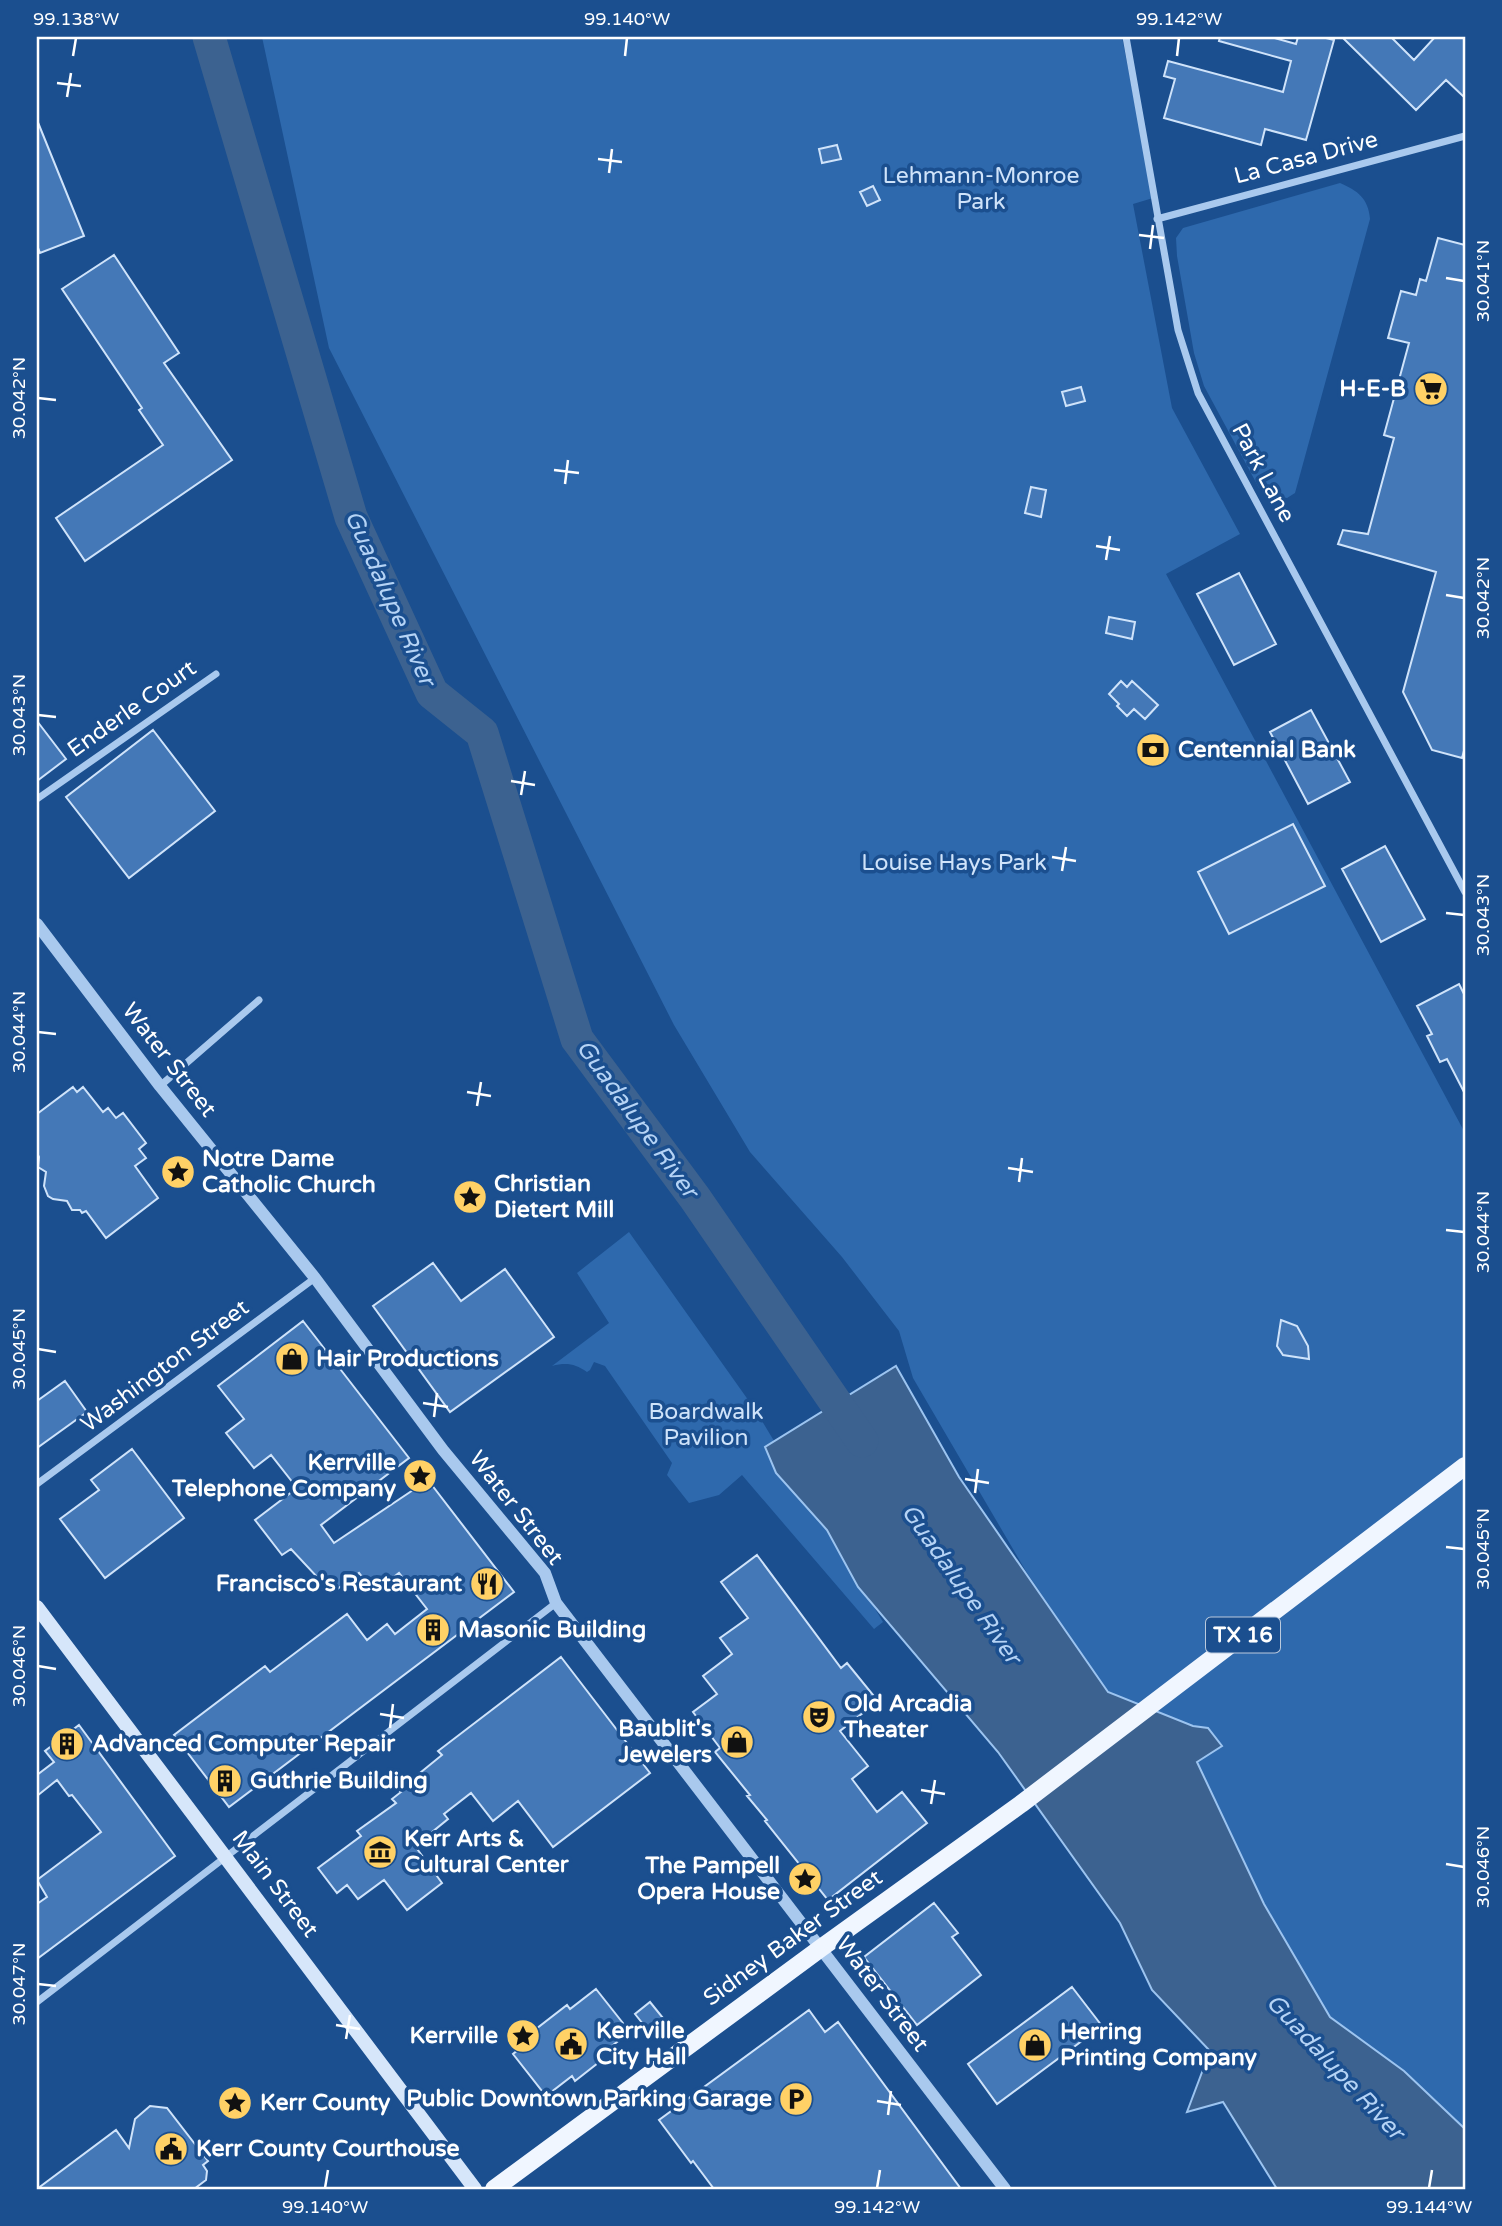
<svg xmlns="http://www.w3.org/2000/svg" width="1502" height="2226" viewBox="0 0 1502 2226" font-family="'Varela Round',sans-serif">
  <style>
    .green { fill: #2e69ad }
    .water { fill: #3c6290; stroke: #9cc4f0; stroke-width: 2 }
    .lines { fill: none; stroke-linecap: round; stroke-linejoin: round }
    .river { stroke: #3c6290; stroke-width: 33 }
    .building { fill: #4478b7; stroke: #cfe3fa; stroke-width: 2 }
    .minor { stroke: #a9c9ee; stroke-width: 7 }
    .tertiary { stroke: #a9c9ee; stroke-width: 12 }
    .secondary { stroke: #d6e6fa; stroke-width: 14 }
    .primary { stroke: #f0f6ff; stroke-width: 18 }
    .ticks { fill: none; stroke: #fff; stroke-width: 2.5 }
    .labels { text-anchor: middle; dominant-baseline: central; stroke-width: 7; stroke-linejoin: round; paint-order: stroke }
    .shield { fill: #1b4f8f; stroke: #bbcadd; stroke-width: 2 }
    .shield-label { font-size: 21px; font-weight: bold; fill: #fff }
    .street-label { font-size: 23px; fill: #fff; stroke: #1b4f8f }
    .park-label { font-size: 23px; fill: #cfe3fa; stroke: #1b4f8f }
    .poi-label { font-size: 23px; font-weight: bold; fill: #fff; stroke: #1b4f8f; text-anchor: start }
    .water-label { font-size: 24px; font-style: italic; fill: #b5d3f5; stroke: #1b4f8f }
    .neatline { fill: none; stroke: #fff; stroke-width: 2.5 }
    .ticks-label { font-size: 18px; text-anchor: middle; fill: #fff }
  </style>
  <rect width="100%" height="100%" fill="#1b4f8f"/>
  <path class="green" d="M262,37H1122L1153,198L1133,204L1172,408L1240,534L1166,574L1465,1133V2179L1330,2017L1027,1573L913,1378L899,1331L842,1257L750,1152L674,1025L329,348Z
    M1340,183C1358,191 1368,198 1370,219L1295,493L1287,498L1272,495L1259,488L1204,386L1194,353L1177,256L1176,238L1183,228Z
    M629,1232L756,1411L883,1622L874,1629L742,1475L719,1495L689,1503L667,1475L672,1463L605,1366L594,1362L590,1370L587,1372C575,1364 567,1362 552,1366L609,1323L577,1273Z"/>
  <path class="water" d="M896,1366L959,1477L1108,1692L1193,1726L1208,1728L1222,1746L1197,1762L1264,1904L1330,2017L1404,2071L1465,2129V2189H1277L1223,2102L1187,2112L1210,2051L1152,1990L1120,1923L998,1752L858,1587L827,1530L776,1473L765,1447Z"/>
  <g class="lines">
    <path class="river" d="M209,37L351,517L432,693L482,733L577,1039L695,1198L862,1441"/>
  </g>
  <path class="building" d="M1220,37H1271L1296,44L1298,37H1322L1334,40L1306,140L1265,129L1261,145L1164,118L1175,79L1164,76L1168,61L1283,92L1291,61L1219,41Z
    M1342,37H1391L1414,60L1435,37H1465V98L1446,80L1416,110Z
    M37,120L84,236L40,253L37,245Z
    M837,145L841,159L822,163L819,149Z
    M873,186L880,200L867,206L860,192Z
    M1438,238L1465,245V747L1462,758L1432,750L1403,692L1436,572L1338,544L1343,530L1368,534L1394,438L1384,435L1409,343L1388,338L1401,291L1416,295L1420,279L1426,281Z
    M114,255L179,353L164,363L232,460L85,561L56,518L163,445L139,410L142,408L62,289Z
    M1081,387L1085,401L1066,406L1062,392Z
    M1031,487L1046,490L1041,517L1025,513Z
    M1239,573L1276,644L1234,665L1197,594Z
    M1109,617L1135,622L1132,639L1106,633Z
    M1121,681L1127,687L1132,681L1158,705L1145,719L1134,709L1127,716L1117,706L1119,704L1109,694Z
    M1311,710L1350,782L1308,804L1270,732Z
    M37,721L66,759L37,781Z
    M153,730L215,811L129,878L66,797Z
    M1293,824L1325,886L1229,934L1198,872Z
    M1385,846L1425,919L1381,942L1342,869Z
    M1459,984L1465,996V1094L1447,1059L1440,1062L1427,1036L1432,1034L1417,1006Z
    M73,1087L77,1092L83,1087L103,1112L108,1108L116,1118L123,1113L146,1143L139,1149L146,1158L135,1166L158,1198L106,1238L86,1211L82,1213L80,1210H72L67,1201L53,1199L48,1196L44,1186L46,1172L38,1167L39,1157L37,1153V1114Z
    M433,1263L461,1301L505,1269L554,1337L450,1412L373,1306Z
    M1281,1320L1297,1326L1308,1346L1309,1359L1283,1355L1277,1346Z
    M303,1321L409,1458L321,1525L334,1543L428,1480L514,1592L229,1807L174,1735L265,1666L270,1672L347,1614L367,1640L387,1624L395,1634L427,1609L399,1573L374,1592L359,1573L332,1593L291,1549L282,1555L255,1520L297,1488L271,1455L254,1468L226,1433L244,1419L218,1386Z
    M65,1381L87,1412L37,1448V1401Z
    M132,1449L184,1518L105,1578L60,1519L99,1490L91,1480Z
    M757,1555L841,1668L847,1663L878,1701L840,1731L868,1766L852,1779L877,1812L902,1792L927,1823L828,1900L765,1821L767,1820L747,1796L750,1795L715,1752L720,1748L693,1712L717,1694L703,1676L732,1654L720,1638L748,1618L721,1582Z
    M561,1657L650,1773L553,1847L518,1801L493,1821L471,1793L444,1814L448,1819L415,1846L442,1883L407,1910L384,1880L358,1899L347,1885L337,1893L318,1868L361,1836L357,1831L396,1803L392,1799L401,1792L399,1790L442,1755L438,1751Z
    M79,1725L175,1856L37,1959V1904L47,1897L37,1880L101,1832L72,1795L69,1796L57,1780L37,1796V1775L54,1762L45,1751Z
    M934,1903L958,1933L952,1937L981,1975L917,2025L864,1957Z
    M1072,1987L1102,2026L997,2104L968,2064Z
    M596,1989L630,2032L600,2055L603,2059L575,2081L572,2076L546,2096L513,2054L539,2033L536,2029L567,2005L570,2009Z
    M650,2002L663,2018L647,2029L635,2014Z
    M809,2010L825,2032L838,2022L961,2189H714L693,2161L691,2163L659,2120Z
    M150,2106L167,2108L208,2161L203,2165L207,2171L206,2180L194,2189H37L116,2130L129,2148L135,2119Z"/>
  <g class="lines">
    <path class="minor" d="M1126,37L1178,330L1198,393L1465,892
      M1157,219L1465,136
      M37,799L216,674
      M160,1086L259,1000
      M37,1484L315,1278
      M37,2002L556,1603"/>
    <path class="tertiary" d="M37,924L160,1086L315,1278L443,1450L545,1573L556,1603L1005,2189"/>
    <path class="secondary" d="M37,1607L475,2189"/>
    <path class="primary" d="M494,2189L821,1948L1021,1804L1465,1466"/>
  </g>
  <path class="ticks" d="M73,56L76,38M625,56L627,38M1177,56L1179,38M57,83L81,86M67,97L71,73M598,159L622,162M609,173L612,149M1139,235L1164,238M1150,249L1153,225M1446,278L1464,281M38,398L56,400M554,470L579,473M565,484L568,460M1096,546L1120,550M1106,560L1110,536M1446,595L1464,598M38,715L56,717M511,781L535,785M521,795L525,771M1052,857L1076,861M1062,871L1066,847M1446,913L1464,915M38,1032L56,1034M467,1092L491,1096M477,1106L481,1082M1008,1168L1033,1172M1019,1182L1022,1158M1446,1230L1464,1232M38,1349L56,1352M423,1403L448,1407M434,1417L437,1393M965,1479L989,1483M975,1493L978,1469M1446,1547L1464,1549M38,1666L56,1669M380,1714L404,1718M390,1728L393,1704M921,1790L945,1794M931,1804L935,1780M1446,1864L1464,1867M38,1984L56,1986M336,2025L360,2029M346,2039L350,2015M877,2101L901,2105M888,2115L891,2091M325,2188L328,2170M877,2188L880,2170M1429,2188L1432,2170"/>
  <defs>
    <g id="supermarket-disc" transform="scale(1.75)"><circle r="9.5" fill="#ffd166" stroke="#1b4f8f"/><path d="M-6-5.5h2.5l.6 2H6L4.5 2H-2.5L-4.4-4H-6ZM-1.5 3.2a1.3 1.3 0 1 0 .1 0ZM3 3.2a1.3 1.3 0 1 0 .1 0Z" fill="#111"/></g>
    <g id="bank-disc" transform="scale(1.75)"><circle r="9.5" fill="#ffd166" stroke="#1b4f8f"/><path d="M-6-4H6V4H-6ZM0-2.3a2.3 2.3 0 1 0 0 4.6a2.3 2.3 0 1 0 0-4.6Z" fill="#111"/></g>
    <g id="sight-disc" transform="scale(1.75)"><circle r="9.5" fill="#ffd166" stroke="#1b4f8f"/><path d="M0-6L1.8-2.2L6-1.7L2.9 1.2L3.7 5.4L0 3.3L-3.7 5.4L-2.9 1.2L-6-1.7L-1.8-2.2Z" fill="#111"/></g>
    <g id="shop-disc" transform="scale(1.75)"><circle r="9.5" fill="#ffd166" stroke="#1b4f8f"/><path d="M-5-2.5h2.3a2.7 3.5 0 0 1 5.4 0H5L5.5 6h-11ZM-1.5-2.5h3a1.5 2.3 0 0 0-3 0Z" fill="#111"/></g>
    <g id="restaurant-disc" transform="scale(1.75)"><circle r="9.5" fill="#ffd166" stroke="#1b4f8f"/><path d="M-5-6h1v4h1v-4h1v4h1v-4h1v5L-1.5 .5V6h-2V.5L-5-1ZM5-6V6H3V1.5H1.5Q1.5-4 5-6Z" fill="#111"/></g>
    <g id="building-disc" transform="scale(1.75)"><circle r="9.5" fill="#ffd166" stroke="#1b4f8f"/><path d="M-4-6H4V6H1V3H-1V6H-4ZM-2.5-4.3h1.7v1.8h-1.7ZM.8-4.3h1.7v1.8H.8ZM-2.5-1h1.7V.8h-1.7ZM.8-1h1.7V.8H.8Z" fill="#111"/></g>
    <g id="theatre-disc" transform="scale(1.75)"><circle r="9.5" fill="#ffd166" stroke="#1b4f8f"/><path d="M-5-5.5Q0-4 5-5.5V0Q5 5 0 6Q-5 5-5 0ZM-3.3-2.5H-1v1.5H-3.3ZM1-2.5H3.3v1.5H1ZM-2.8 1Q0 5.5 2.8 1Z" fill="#111"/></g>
    <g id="museum-disc" transform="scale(1.75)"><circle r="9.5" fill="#ffd166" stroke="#1b4f8f"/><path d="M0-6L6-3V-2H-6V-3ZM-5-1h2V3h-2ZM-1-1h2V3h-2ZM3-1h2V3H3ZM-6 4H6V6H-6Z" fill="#111"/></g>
    <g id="civic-disc" transform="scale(1.75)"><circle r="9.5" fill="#ffd166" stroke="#1b4f8f"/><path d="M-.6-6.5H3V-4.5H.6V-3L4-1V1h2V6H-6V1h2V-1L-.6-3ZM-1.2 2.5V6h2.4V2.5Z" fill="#111"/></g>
    <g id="parking-disc" transform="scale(1.75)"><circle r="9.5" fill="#ffd166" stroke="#1b4f8f"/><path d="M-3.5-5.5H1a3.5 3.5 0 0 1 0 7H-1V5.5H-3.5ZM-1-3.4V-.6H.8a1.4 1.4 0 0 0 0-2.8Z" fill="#111"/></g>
  </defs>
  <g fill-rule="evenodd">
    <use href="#supermarket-disc" x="1431" y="389"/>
    <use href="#bank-disc" x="1153" y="750"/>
    <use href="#sight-disc" x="178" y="1172"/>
    <use href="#sight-disc" x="470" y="1197"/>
    <use href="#shop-disc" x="292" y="1359"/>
    <use href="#sight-disc" x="420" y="1476"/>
    <use href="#restaurant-disc" x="487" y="1584"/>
    <use href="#building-disc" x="433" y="1630"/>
    <use href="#theatre-disc" x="819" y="1717"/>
    <use href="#shop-disc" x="737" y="1742"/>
    <use href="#building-disc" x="67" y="1744"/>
    <use href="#building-disc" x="225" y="1781"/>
    <use href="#museum-disc" x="380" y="1852"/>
    <use href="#sight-disc" x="805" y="1879"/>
    <use href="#sight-disc" x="523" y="2036"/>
    <use href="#civic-disc" x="571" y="2044"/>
    <use href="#shop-disc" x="1035" y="2045"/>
    <use href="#parking-disc" x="796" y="2099"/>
    <use href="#sight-disc" x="235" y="2103"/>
    <use href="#civic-disc" x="171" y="2149"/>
  </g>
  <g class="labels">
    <rect class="shield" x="1206" y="1617.5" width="74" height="35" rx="5"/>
    <g class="shield-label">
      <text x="1243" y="1635">TX 16</text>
    </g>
    <g class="street-label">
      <text transform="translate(1306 158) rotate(-15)">La Casa Drive</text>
      <text transform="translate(1263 473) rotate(62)">Park Lane</text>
      <text transform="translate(132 709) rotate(-35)">Enderle Court</text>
      <text transform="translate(169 1060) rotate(52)">Water Street</text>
      <text transform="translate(165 1366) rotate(-37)">Washington Street</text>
      <text transform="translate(516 1508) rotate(52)">Water Street</text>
      <text transform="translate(275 1884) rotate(53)">Main Street</text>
      <text transform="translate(793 1938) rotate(-36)">Sidney Baker Street</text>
      <text transform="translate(882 1994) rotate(53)">Water Street</text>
    </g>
    <g class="park-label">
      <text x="981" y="176">Lehmann-Monroe<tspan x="981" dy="26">Park</tspan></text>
      <text x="954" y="863">Louise Hays Park</text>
      <text x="706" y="1412">Boardwalk<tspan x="706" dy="26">Pavilion</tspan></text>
    </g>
    <g class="poi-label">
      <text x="1406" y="389" text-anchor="end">H-E-B</text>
      <text x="1178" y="750">Centennial Bank</text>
      <text x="202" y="1159">Notre Dame<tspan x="202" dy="26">Catholic Church</tspan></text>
      <text x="494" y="1184">Christian<tspan x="494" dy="26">Dietert Mill</tspan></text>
      <text x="316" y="1359">Hair Productions</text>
      <text x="396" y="1463" text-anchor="end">Kerrville<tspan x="396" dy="26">Telephone Company</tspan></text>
      <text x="462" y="1584" text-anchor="end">Francisco's Restaurant</text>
      <text x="458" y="1630">Masonic Building</text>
      <text x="844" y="1704">Old Arcadia<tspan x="844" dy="26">Theater</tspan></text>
      <text x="712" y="1729" text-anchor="end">Baublit's<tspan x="712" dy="26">Jewelers</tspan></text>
      <text x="92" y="1744">Advanced Computer Repair</text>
      <text x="250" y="1781">Guthrie Building</text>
      <text x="404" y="1839">Kerr Arts &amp;<tspan x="404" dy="26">Cultural Center</tspan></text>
      <text x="780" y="1866" text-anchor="end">The Pampell<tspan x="780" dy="26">Opera House</tspan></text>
      <text x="596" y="2031">Kerrville<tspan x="596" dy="26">City Hall</tspan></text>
      <text x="1060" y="2032">Herring<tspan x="1060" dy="26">Printing Company</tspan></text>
      <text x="498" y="2036" text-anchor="end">Kerrville</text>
      <text x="772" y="2099" text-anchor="end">Public Downtown Parking Garage</text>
      <text x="260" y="2103">Kerr County</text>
      <text x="196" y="2149">Kerr County Courthouse</text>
    </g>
    <g class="water-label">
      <text transform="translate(390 598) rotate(66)">Guadalupe River</text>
      <text transform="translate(637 1119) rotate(54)">Guadalupe River</text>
      <text transform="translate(961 1584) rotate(55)">Guadalupe River</text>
      <text transform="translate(1335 2067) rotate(47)">Guadalupe River</text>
    </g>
  </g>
  <rect width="1502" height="2226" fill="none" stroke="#1b4f8f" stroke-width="77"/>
  <rect x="38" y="38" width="1426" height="2150" class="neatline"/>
  <g class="ticks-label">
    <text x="76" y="25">99.138°W</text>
    <text x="627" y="25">99.140°W</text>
    <text x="1179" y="25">99.142°W</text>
    <text transform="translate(1483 281) rotate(-90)" y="6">30.041°N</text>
    <text transform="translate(19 398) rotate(-90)" y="6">30.042°N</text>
    <text transform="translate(1483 598) rotate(-90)" y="6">30.042°N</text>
    <text transform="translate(19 715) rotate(-90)" y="6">30.043°N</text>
    <text transform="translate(1483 915) rotate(-90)" y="6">30.043°N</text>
    <text transform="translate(19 1032) rotate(-90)" y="6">30.044°N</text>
    <text transform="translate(1483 1232) rotate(-90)" y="6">30.044°N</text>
    <text transform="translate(19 1349) rotate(-90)" y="6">30.045°N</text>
    <text transform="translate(1483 1549) rotate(-90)" y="6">30.045°N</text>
    <text transform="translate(19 1666) rotate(-90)" y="6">30.046°N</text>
    <text transform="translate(1483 1867) rotate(-90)" y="6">30.046°N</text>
    <text transform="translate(19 1984) rotate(-90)" y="6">30.047°N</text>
    <text x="325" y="2213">99.140°W</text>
    <text x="877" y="2213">99.142°W</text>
    <text x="1429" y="2213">99.144°W</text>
  </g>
</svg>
